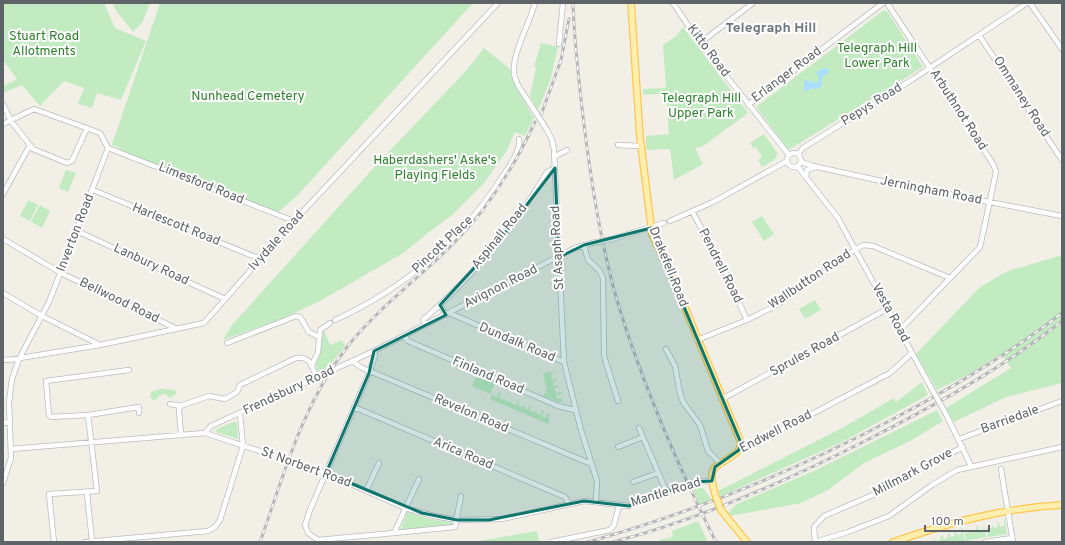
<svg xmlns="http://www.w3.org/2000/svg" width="1065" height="545" viewBox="0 0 1065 545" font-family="Overpass,sans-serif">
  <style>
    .green { fill: #c3ebc1 }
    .water { fill: #a9deff }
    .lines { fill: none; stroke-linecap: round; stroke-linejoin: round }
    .minor-casing { stroke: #b9bdc1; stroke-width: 6 }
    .major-casing { stroke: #ffc652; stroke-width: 8 }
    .minor { stroke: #fff; stroke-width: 4.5 }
    .major { stroke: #ffeeae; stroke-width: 5.5 }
    .rail-casing { stroke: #b6b7b8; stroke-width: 3 }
    .rail { stroke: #fff; stroke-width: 1.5; stroke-dasharray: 4.5; stroke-linecap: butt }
    .minor-bridge-casing { stroke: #b9bdc1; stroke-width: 6; stroke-linecap: butt }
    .major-bridge-casing { stroke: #ffc652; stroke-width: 8; stroke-linecap: butt }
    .minor-bridge { stroke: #fff; stroke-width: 4.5 }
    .major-bridge { stroke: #ffeeae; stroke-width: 5.5 }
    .marked { fill: #0f766e; fill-opacity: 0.2; stroke: #0f766e; stroke-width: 3; stroke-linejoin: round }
    .labels { text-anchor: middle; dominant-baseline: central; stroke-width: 4; stroke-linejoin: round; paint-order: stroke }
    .park-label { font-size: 13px; fill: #2b822b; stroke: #fff }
    .street-label { font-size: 13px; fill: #5e6368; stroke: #fff }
    .neighbourhood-label { font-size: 14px; font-weight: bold; fill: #6f757b; stroke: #fff }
  </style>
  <rect width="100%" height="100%" fill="#f2efe7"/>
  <path class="green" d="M3,3H104L115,28L146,41L121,100L97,93L92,108L78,104L84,88L64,81L40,106L22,85L3,93V86L17,79L3,60Z
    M112,3H150L142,23L133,32L117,12Z
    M160,3H473L296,197L276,214L219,189L191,181L186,175L181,176L121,153L120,148L112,145Z
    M884,10L887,11L923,67L790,149H788L757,108V106Z
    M683,27L748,113L702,147L695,148L703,164L674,180L670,149L646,150V136L669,134L666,93L643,95V89L666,88L663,45L676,36Z
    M541,43L558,47L551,78L538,110L530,96L536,68L534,66Z
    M484,48L510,69L516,87L534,118L525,136L515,132L506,152L484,183L451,216L429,232L405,252L320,301L281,319L223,340L232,325L379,162L464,73Z
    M764,134L778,154L774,160L762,167L758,160L762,157L756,147L753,148L750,143Z
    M66,170L76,173L68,192L59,188Z
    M28,200L38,205L30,221L20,216Z
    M40,205L50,211L42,228L31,222Z
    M762,216L774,234L764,241L752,222Z
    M1062,255V383L1006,397L954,422L946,408L1011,368L1001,354L969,374L937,390L916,354L980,287L1008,271Z
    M815,300L821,310L805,319L799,309Z
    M324,330L330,345L342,340L345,346L329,366L320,372L317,370L316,364Z
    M550,371V373L555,372L551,375L552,380L557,379V380L553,382L554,386L559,385V387L554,388L556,393L561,392V394L556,395L557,399L562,398L563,401L559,402L543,396L547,390L543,374Z
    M477,376L495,384L490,394L472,386Z
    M922,382L928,395L842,442L721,496L718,491L844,427L894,398L896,402Z
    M161,389L175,390L176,394L170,398L165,394L158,396L157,399L153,400L150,397L151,392Z
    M494,390L493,395L497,397L499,392L501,393L499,398L504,400L506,395L505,400L510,402L513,398L511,403L516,405L518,400L519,401L518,405L522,407L525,403L524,408L528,410L530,405L531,406L530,411L534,412L537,409L536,413L540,415L542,410L544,411L542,416L546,418L548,413L550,414L548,424L490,399Z
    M937,410L943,421L912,440L864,463L828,490L801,503L730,516L728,513L737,504L816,470Z
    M235,421L237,423L238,439L216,432L217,429Z
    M692,487L703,488L712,500L700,505Z
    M407,512L430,519L455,523L452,526L400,531Z
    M1004,516L1007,534L988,537L986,525L988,529L992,528V524L994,528L998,527L997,523H999L1000,527L1004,526Z
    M698,521L708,542H660V540L673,537L672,531Z
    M961,524L965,541L935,542L934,537L936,541L941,540L940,536L942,535L944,539L947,538L948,534L949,533L951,537L955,536L954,532L956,531L957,535L961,534Z
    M984,525L986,537L966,541L964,529L966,533L970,532V528L972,532L977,531L976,527L978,526L979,530H983Z
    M537,531L539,542H474Z"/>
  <path class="water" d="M825,68L828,69L829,72L822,78L821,87L816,89L811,88L808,91H804V80L818,83L819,77L816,72Z"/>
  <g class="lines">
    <g class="minor-casing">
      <path id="minor" d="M673,3L700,43L789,155
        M887,3L993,164L996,172L980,247L899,331
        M1030,3L1062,49
        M979,35L1062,160
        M700,43L753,3
        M559,44L563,3
        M525,96C520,89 515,82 514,73C512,53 530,23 535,3
        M3,104L11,121L33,149L67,163L72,161L87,128
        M748,105L883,3
        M3,124L34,109L100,133L108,148
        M547,130L552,140L554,150L564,362L581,430L597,481L596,501
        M618,145L641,146
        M108,148L294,221
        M787 160a7 7 0 1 1 14 0a7 7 0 1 1-14 0Z
        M798,154L803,148L913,79L1027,3
        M554,157L567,150
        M801,162L813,166L886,182L1062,216
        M797,166L838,218L929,384
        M806,177L807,170L816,167
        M93,190L260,259
        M3,194L30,145
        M693,213L725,272L747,320
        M670,221L713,202L787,161
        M77,231L225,299
        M3,239L63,274L177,329
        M612,239L664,223
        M584,245L588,260L599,270L603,278L604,356L618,401
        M3,293L42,316L100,345
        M440,305L446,315
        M449,313L564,362
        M335,320C403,289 462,240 502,177C508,168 521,151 519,139
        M426,325L423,320C472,277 514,228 547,172L555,168
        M404,336L408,341L558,406L575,410
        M697,340L747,320L777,305L853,251L863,245L873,246L950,278
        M227,343L296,316L300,317L309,332L319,337
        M666,349L675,366L680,393L683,402L700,425L708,451L719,462
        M374,351L375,356L369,373L310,510L305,525L308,533L318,540L394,533
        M20,358L100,345L204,323L294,221L498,3
        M3,360L19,359
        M353,361L360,367L589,463H591
        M312,365L318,352L320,330L330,323
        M722,399L887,309
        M170,404L180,406
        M180,406L209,396L225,399L237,392L240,385L296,358C311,356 312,367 317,379
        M180,406L179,411L181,434
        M354,407L565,497L569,504
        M946,414L971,466
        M88,415L139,407V413
        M3,423L10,422
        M639,428L667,493
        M205,433L211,426L374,351L575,248L592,243
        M959,439L1062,401
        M618,447L643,437
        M963,447L925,466L889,488L824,516L814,527L815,542L848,532L889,516L932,485L957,470L1062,447
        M740,448L745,449L890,373L912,353
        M11,449L205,433L326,473L405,508L434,516L457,520L502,519L584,501L629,506L693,482L712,481
        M1001,469L1013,542
        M419,479L394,533L455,527L461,496
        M633,482L658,473
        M3,483L11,458L9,402L12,379L19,359L49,302L108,148
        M366,491L379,463
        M87,493L92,541
        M54,542L49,494L97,491L88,415L51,417L49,415L46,381L129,370
        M85,542L208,531L215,527L220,520L243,446L240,414
        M551,542L610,530L614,525L619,506
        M985,542L1012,538"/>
    </g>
    <g class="major-casing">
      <path id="major" d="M631,3L640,137L652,234L673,279L741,443L739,450C719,470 704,459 716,497
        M721,510L747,542
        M893,542C949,523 1002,508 1062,505"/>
    </g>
    <use href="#minor" class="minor"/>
    <use href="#major" class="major"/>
    <g class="rail-casing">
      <path id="rail" d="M573,3C574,38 578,73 582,108C590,175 600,243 619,307C644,388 678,466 716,542
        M541,115L561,60L569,19
        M260,542C284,475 302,405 347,347C378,308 418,279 453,244C488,209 514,167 535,122
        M588,542C694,512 795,471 893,419C952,388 1009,354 1062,313
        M613,542C702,519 789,480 871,438C937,404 1003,368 1062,321"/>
    </g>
    <use href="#rail" class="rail"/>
    <g class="minor-bridge-casing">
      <path id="minor-bridge" d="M525,96L547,130
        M592,243L612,239
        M929,384L946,414"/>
    </g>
    <g class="major-bridge-casing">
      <path id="major-bridge" d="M716,497L721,510"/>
    </g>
    <use href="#minor-bridge" class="minor-bridge"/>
    <use href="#major-bridge" class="major-bridge"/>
  </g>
  <path class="marked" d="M555,168L559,257L584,245L651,228L741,443L739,450L715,467L712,481L693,482L629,506L584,501L489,520H457L422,513L326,473L369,373L374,351L446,315L440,305L499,241Z"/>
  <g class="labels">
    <g class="park-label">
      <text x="44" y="37">Stuart Road<tspan x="44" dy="15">Allotments</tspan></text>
      <text x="877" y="49">Telegraph Hill<tspan x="877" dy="15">Lower Park</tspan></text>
      <text x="248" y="97">Nunhead Cemetery</text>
      <text x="701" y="99">Telegraph Hill<tspan x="701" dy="15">Upper Park</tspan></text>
      <text x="435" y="161">Haberdashers' Aske's<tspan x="435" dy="15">Playing Fields</tspan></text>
    </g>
    <g class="street-label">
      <text transform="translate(708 51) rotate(53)">Kitto Road</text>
      <text transform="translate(787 75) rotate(-37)">Erlanger Road</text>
      <text transform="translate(1021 97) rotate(57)">Ommaney Road</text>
      <text transform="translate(872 105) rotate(-32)">Pepys Road</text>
      <text transform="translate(958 110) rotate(57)">Arbuthnot Road</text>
      <text transform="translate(201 184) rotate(22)">Limesford Road</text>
      <text transform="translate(931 191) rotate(11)">Jerningham Road</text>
      <text transform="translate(176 225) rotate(22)">Harlescott Road</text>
      <text transform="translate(76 233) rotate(-69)">Inverton Road</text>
      <text transform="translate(500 237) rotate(-51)">Aspinall Road</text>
      <text transform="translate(277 241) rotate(-48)">Ivydale Road</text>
      <text transform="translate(443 245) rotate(-43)">Pincott Place</text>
      <text transform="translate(558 248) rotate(-93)">St Asaph Road</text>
      <text transform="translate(151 265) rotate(25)">Lanbury Road</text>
      <text transform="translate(720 266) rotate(63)">Pendrell Road</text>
      <text transform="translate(668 267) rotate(68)">Drakefell Road</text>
      <text transform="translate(810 280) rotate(-34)">Wallbutton Road</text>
      <text transform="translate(501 287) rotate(-27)">Avignon Road</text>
      <text transform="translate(119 301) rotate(26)">Bellwood Road</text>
      <text transform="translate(890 313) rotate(61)">Vesta Road</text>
      <text transform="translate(517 343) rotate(23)">Dundalk Road</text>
      <text transform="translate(805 355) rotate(-29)">Sprules Road</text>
      <text transform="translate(488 376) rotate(23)">Finland Road</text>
      <text transform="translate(289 391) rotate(-25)">Frendsbury Road</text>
      <text transform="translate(471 414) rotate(23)">Revelon Road</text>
      <text transform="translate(1010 420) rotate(-20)">Barriedale</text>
      <text transform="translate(776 432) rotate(-27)">Endwell Road</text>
      <text transform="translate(463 454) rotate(23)">Arica Road</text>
      <text transform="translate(306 468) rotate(20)">St Norbert Road</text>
      <text transform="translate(913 473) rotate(-28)">Millmark Grove</text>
      <text transform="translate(666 493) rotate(-17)">Mantle Road</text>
    </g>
    <g class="neighbourhood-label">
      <text x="771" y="28">Telegraph Hill</text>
    </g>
  </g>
  <rect width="1065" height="545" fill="none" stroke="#5e6368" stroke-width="8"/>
  <path d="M925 525v6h64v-6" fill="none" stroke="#5e6368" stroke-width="2"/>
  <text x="931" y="525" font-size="12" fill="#5e6368" stroke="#ffffff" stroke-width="3" paint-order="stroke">100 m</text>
</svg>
